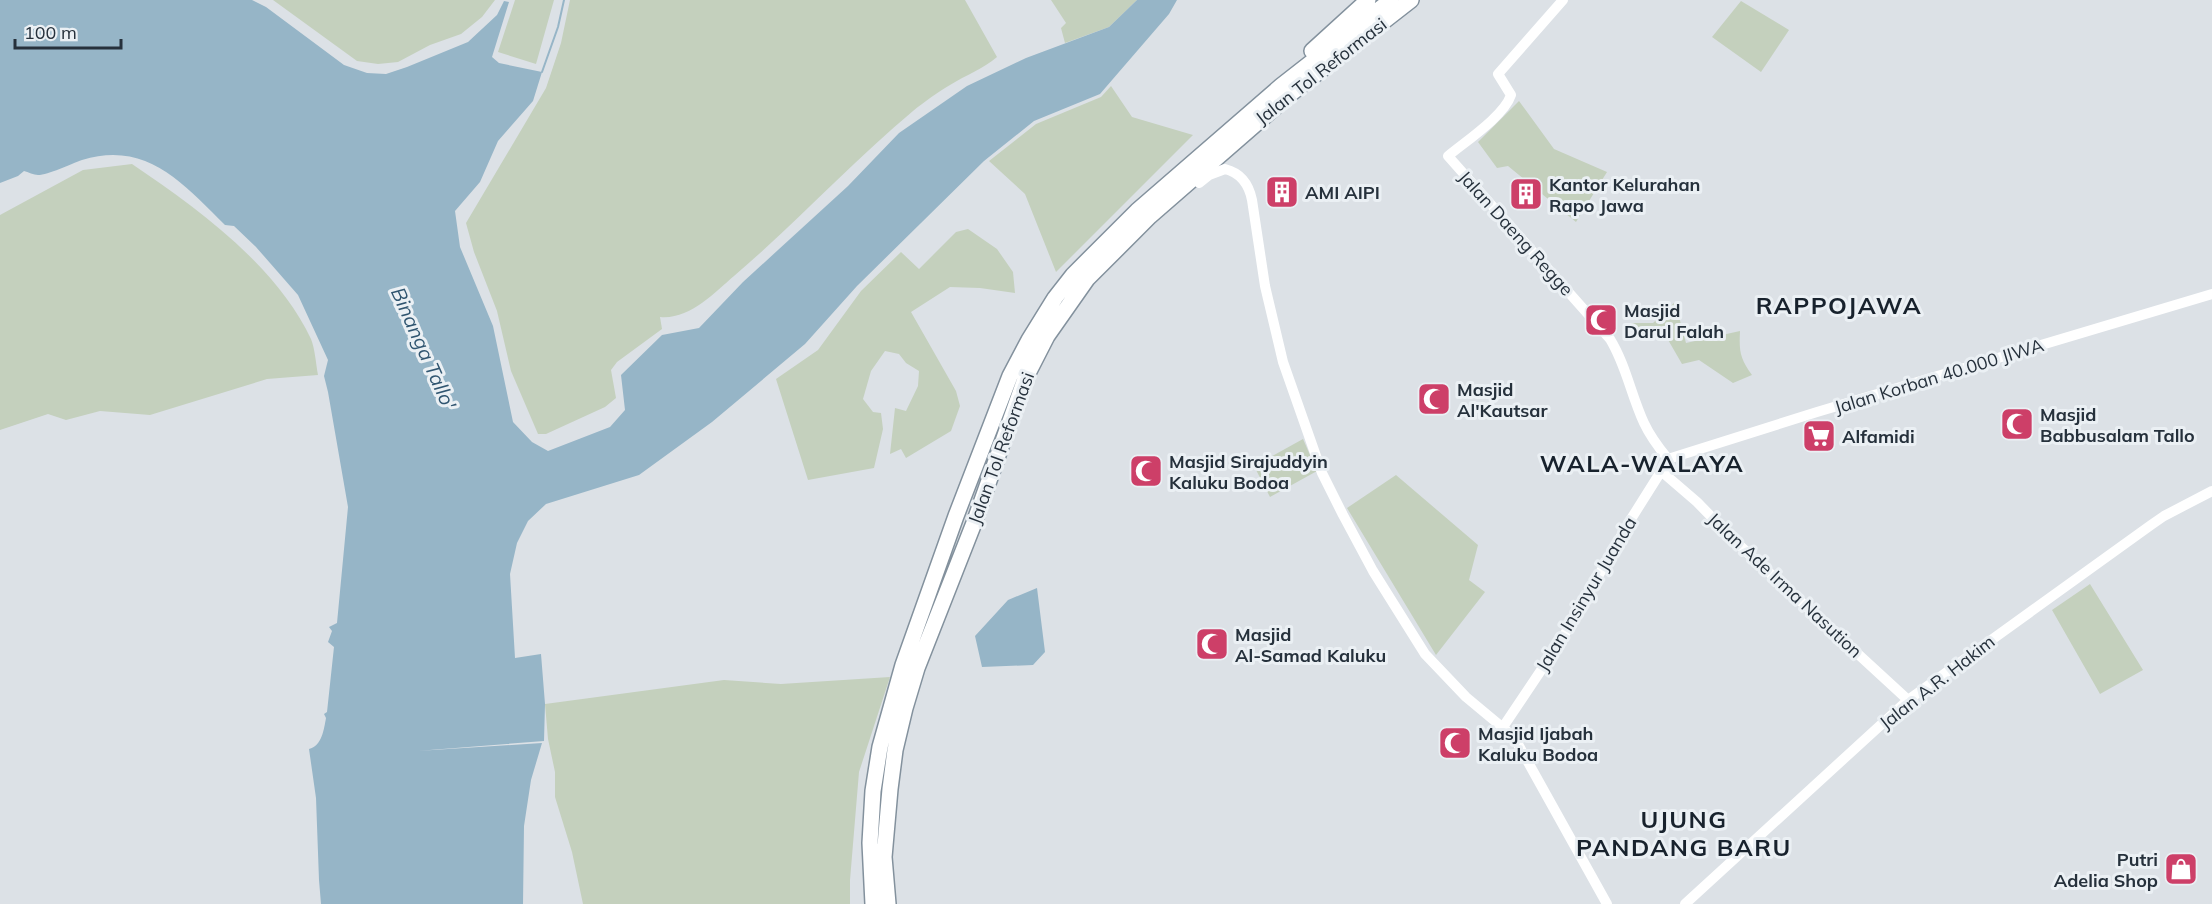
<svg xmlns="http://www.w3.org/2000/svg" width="2212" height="904" viewBox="0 0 2212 904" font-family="Mulish,sans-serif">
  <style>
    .green { fill: #c4d0bd }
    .water { fill: #96b5c7 }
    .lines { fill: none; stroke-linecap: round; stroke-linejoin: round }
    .stream { stroke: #96b5c7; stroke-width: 2 }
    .highway-casing { stroke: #83919d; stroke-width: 18 }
    .secondary { stroke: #fff; stroke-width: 10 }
    .highway { stroke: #fff; stroke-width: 15 }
    .labels { text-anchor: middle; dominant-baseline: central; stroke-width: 6; stroke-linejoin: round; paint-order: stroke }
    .street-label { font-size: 18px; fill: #26313c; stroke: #ebf0f4 }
    .poi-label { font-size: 18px; font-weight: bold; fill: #26313c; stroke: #ebf0f4; text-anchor: start }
    .water-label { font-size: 20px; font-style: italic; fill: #305570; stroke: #ebf0f4 }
    .district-label { font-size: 24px; font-weight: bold; letter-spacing: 1.5px; fill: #18222d; stroke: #ebf0f4 }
  </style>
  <rect width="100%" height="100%" fill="#dce1e6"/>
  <path class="green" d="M273,0H495L482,17L461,34L430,45L398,62L378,64L357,61Z
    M515,0H554L536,64L498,52Z
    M570,0H965L997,57C983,69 966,75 950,85C938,92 924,102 913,111C851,163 796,223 734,276C714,293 689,320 660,317L662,329L617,362L611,370L616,398L605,407L546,434H538L511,371L497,311L474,252L466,223L546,88L561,43Z
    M1051,0H1137L1109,27L1065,43L1061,28L1066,23Z
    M1741,1L1789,30L1761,72L1712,37Z
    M1111,86L1132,117L1193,135L1056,272L1025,194L989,161L1036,124L1101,97Z
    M1519,101L1554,149L1607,172L1576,222L1508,166L1497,168L1478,142Z
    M132,164C197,208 276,265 311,339C315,349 316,364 318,375L267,379L150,415L100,411L66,420L48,414L0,430V215L83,170Z
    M968,229L997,249L1013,272L1015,293L980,288L950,287L911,312L956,391L960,406L951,431L906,458L901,449L890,454L895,408L906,411L918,386L919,371L906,363L899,354L885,351L871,371L863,399L873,412L881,413L883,429L874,468L808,480L776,379L818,350L861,291L901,252L919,269L956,232Z
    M1675,302L1686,343L1740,331C1739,352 1740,358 1752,375L1733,383L1699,360L1682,364L1667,338L1641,339L1630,323H1653Z
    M1303,439L1317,471L1270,497L1254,466Z
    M1396,475L1478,545L1469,580L1485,592L1436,655L1347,508Z
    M2090,584L2143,670L2100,694L2052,610Z
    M890,677L859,772L850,880V904H583L572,852L555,797V772L548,739L545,704L724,680L781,684Z"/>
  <path class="water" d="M0,0H252L266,7L344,65L367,73L386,74L407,67L468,42L497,15L504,1L509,2L492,57L499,63L542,72L533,101L498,141L480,182L455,211L460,247L493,326L513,422L532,442L548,451L610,427L625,410L621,375L662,335L699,328L743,282L848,186L899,133L967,86L1026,58L1109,27L1137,0H1177L1169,14L1100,94L1034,121L984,161L857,286L805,344L712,422L639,475L546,504L528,521L517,543L510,574L515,658L541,654L545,704L544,741L417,751L542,743L531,780L524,826L523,904H321L319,880L316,798L309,749C322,746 324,729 326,718L324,714L327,712L334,647L328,642L332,631L329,627L337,623L348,507L328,392L324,376L328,360L298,295L256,247L234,226L225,225C183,183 146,140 82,160C71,164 48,175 38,175C34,175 28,172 24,171L18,176L0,183Z
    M1037,588L1045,652L1033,665L982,667L975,636L1008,600Z"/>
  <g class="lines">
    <path class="stream" d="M542,72L558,27L564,0"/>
    <g class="highway-casing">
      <path id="highway" d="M1312,51L1368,0
        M873,904L870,843L873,791L880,747L903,665L956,516L1010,376L1029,340L1055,298L1073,275L1137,211L1281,86L1391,0
        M888,904L884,857L890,789L895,750L905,708L917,668L974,523L1025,379L1047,336L1087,279L1150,216L1289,95L1411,0"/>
    </g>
    <path class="secondary" d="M1563,0L1498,74L1511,95C1504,116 1466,141 1448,156L1610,339C1626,365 1631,395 1644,423C1650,436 1659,448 1668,459
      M1199,183L1209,175L1225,169C1241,173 1249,185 1252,200L1265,286L1283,362L1322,473L1343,515L1373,571L1425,654L1466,697L1514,737L1607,904
      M1668,459L1817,412L2212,294
      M1661,471L1697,502L1736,542L1908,700
      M1503,727L1562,639L1631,519L1665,465
      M1685,904L1908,700L2151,525L2164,516L2212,491"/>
    <use href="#highway" class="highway"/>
  </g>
  <defs>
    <g id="building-square" transform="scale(1.725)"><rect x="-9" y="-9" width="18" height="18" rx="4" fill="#cd3f68" stroke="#ebf0f4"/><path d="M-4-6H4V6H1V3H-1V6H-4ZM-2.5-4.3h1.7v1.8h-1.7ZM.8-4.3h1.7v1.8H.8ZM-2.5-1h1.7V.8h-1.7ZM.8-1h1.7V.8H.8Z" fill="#fff"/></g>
    <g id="mosque-square" transform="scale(1.725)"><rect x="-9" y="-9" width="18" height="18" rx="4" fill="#cd3f68" stroke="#ebf0f4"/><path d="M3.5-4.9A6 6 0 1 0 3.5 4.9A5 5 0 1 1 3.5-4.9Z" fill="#fff"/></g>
    <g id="supermarket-square" transform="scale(1.725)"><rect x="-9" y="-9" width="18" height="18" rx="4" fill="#cd3f68" stroke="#ebf0f4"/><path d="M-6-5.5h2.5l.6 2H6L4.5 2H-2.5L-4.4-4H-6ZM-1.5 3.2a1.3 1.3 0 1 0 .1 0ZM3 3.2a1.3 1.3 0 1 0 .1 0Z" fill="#fff"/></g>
    <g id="shop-square" transform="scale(1.725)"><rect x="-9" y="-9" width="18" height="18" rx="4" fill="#cd3f68" stroke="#ebf0f4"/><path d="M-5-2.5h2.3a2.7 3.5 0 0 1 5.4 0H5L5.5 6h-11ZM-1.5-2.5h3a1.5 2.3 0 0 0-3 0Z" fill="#fff"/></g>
  </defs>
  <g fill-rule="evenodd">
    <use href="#building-square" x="1282" y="192"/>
    <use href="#building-square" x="1526" y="194"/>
    <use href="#mosque-square" x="1601" y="320"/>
    <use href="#mosque-square" x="1434" y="399"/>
    <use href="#mosque-square" x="2017" y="424"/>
    <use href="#supermarket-square" x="1819" y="436"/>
    <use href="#mosque-square" x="1146" y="471"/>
    <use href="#mosque-square" x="1212" y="644"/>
    <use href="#mosque-square" x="1455" y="743"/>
    <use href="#shop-square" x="2181" y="869"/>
  </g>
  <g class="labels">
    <g class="street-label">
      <text transform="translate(1321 71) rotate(-38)">Jalan Tol Reformasi</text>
      <text transform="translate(1516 233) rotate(48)">Jalan Daeng Regge</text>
      <text transform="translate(1939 376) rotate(-17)">Jalan Korban 40.000 JIWA</text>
      <text transform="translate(1001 448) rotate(-70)">Jalan Tol Reformasi</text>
      <text transform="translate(1785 585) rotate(43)">Jalan Ade Irma Nasution</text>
      <text transform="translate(1586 594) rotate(-59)">Jalan Insinyur Juanda</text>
      <text transform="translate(1937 682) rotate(-38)">Jalan A.R. Hakim</text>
    </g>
    <g class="poi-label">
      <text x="1549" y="184">Kantor Kelurahan<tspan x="1549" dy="21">Rapo Jawa</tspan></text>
      <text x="1305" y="192">AMI AIPI</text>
      <text x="1624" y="310">Masjid<tspan x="1624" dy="21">Darul Falah</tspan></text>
      <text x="1457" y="389">Masjid<tspan x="1457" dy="21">Al'Kautsar</tspan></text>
      <text x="2040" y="414">Masjid<tspan x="2040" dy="21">Babbusalam Tallo</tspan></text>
      <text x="1842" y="436">Alfamidi</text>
      <text x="1169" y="461">Masjid Sirajuddyin<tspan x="1169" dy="21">Kaluku Bodoa</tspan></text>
      <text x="1235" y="634">Masjid<tspan x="1235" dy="21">Al-Samad Kaluku</tspan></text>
      <text x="1478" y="733">Masjid Ijabah<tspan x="1478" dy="21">Kaluku Bodoa</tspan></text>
      <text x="2158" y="859" text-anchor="end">Putri<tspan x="2158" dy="21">Adelia Shop</tspan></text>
    </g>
    <g class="water-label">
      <text transform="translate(424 348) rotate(66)">Binanga Tallo'</text>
    </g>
    <g class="district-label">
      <text x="1839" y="305">RAPPOJAWA</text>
      <text x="1642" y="463">WALA-WALAYA</text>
      <text x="1684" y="819">UJUNG<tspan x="1684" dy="28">PANDANG BARU</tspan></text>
    </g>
  </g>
  <path d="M15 39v9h106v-9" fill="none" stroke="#26313c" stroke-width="3"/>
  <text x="24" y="39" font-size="18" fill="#26313c" stroke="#ebf0f4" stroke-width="4.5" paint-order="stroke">100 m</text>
</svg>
